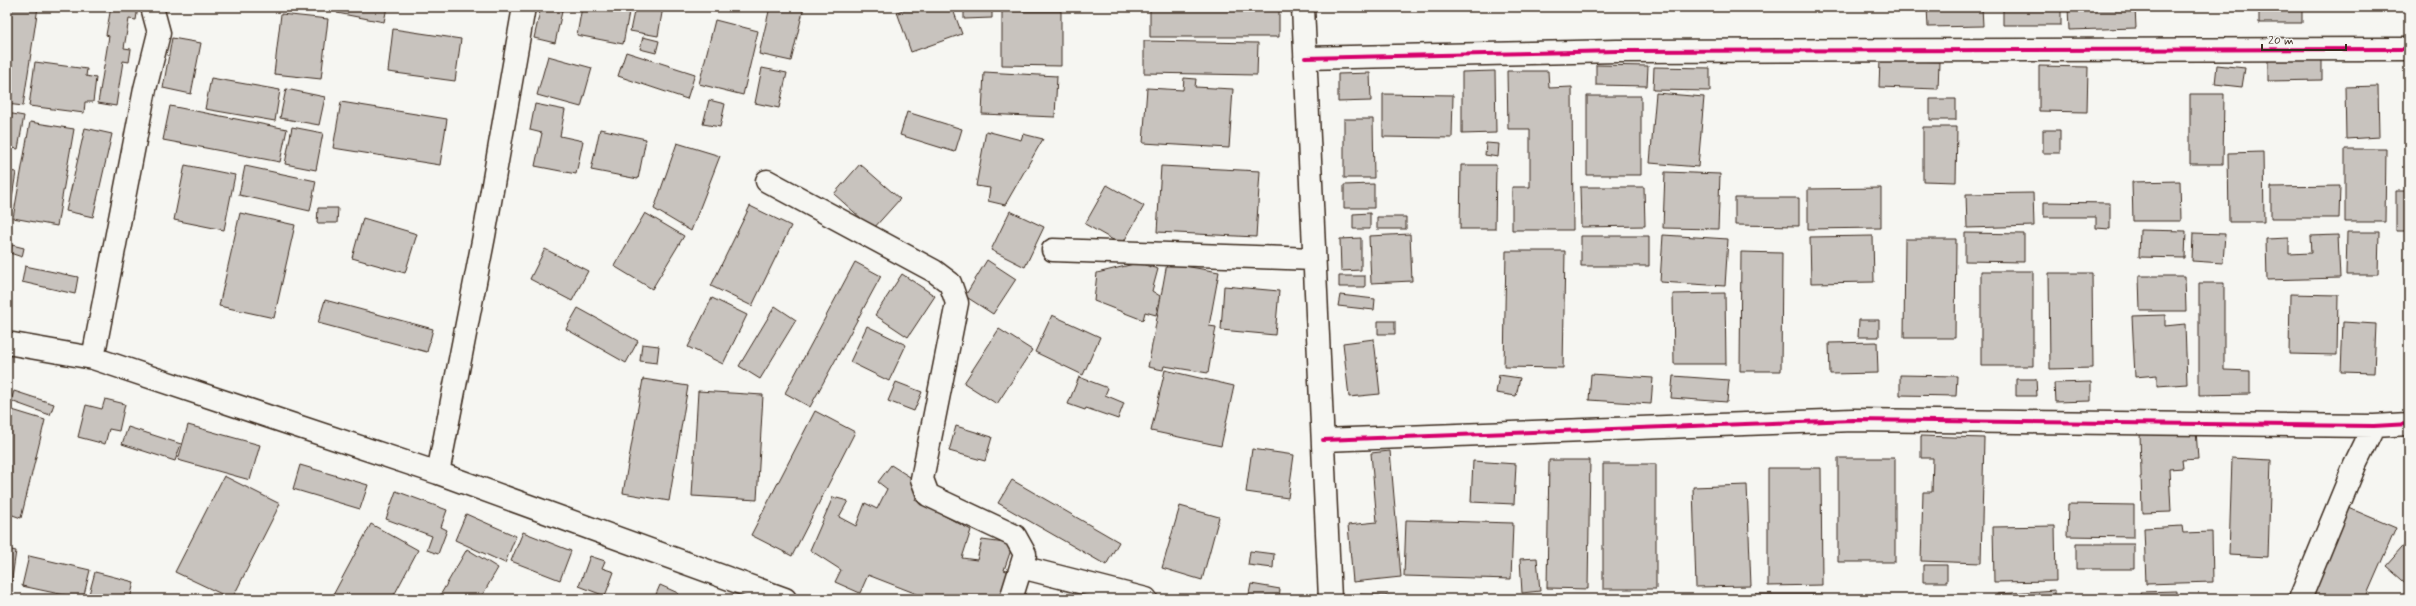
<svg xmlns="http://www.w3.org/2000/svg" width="2416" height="606" viewBox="0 0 2416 606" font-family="Mynerve,sans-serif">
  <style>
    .building { fill: #c8c3be; stroke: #3b2a1e }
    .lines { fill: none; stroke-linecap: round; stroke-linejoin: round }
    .minor-casing { stroke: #3b2a1e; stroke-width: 25 }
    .minor { stroke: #f6f6f2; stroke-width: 22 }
    .cycleway-casing { stroke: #f6f6f2; stroke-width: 6 }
    .cycleway { stroke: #d6006c; stroke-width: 4 }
  </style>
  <rect width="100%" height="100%" fill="#f6f6f2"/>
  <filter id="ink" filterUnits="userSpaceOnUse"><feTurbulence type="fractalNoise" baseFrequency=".025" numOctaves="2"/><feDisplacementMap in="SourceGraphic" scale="8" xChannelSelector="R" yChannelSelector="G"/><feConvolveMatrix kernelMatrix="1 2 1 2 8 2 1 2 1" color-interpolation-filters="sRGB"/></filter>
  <g filter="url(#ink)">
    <path class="building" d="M7,7H38L23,106L7,104Z
      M111,7H138L136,20L129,19L124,48L131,49L129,62L123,61L116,106L98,103L109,36L106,35Z
      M338,7H387L384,22L337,13Z
      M541,7H563L555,43L534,38Z
      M582,7H630L623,44L577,35Z
      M635,7H663L658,36L630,31Z
      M770,7H804L791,61L759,54Z
      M911,7H952L962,34L911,52L897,12Z
      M964,7H992V18L964,19Z
      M1150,7H1279V37H1150Z
      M1927,7H1982L1983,26L1928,27Z
      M2003,7H2061V25H2003Z
      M2068,7H2135L2136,28L2069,30Z
      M2259,7H2302V23H2259Z
      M1002,11H1061V66L1002,65Z
      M281,14L328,19L321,79L274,74Z
      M715,20L758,31L743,95L699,84Z
      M393,29L461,39L455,81L388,72Z
      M643,37L659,41L656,53L640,49Z
      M172,38L201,43L191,94L163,88Z
      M1144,41L1258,43L1257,75L1144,73Z
      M626,52L695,74L687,99L618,76Z
      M548,56L592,68L581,107L537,95Z
      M2322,59V80L2268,81V60Z
      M1880,60L1939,62L1938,89L1879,87Z
      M35,62L87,69L86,76L96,78L93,102H85L84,113L29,106Z
      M1596,65L1648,66L1647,86L1596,85Z
      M2217,65L2245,68L2242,87L2215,84Z
      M2039,66L2088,67L2087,112L2039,111Z
      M1654,67L1710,68V91L1653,90Z
      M762,68L787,73L779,108L755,103Z
      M1495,71L1496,133L1462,134V72Z
      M1507,71H1548L1549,88L1572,87L1573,230H1512V187H1530V129H1508Z
      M984,72L1057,76L1055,117L982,114Z
      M1370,73L1371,101L1338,102V74Z
      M211,78L280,90L275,121L205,109Z
      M1184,78L1196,79L1195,87L1233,89L1229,148L1143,143L1147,88L1183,90Z
      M2378,86L2379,137L2346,139L2345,87Z
      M286,89L325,97L319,125L280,118Z
      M1656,93L1704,97L1698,167L1650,163Z
      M1383,94L1453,95L1452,138L1383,137Z
      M2190,94H2224L2223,164H2190Z
      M1587,96H1641V175H1587Z
      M1930,99H1956V120H1930Z
      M709,100L725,104L720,127L703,124Z
      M341,102L447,119L440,165L333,148Z
      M535,104L565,110L560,136L583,141L576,174L535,166L542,133L530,130Z
      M170,106L287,129L280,162L163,140Z
      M907,112L962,129L955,152L900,135Z
      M7,113L24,116L18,149L7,147Z
      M1344,119H1373L1374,178H1344Z
      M30,122L74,129L57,226L13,218Z
      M292,127L323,133L316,170L285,164Z
      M1923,127H1957L1956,182L1923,181Z
      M85,128L112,134L93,217L66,211Z
      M600,129L646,139L638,179L591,170Z
      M2043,130H2060V153H2043Z
      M986,131L1021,140L1023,134L1043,139L1005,205L988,201L990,188L976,186Z
      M677,143L720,156L691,231L654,209Z
      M1486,143L1499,144L1498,157L1485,155Z
      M2345,149H2386L2385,222H2345Z
      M2263,152L2264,222H2229L2228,153Z
      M860,164L900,199L873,229L834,194Z
      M185,165L235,175L224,230L174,220Z
      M1461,165H1496L1495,229H1460Z
      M245,166L316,181L310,211L239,195Z
      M1161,166L1260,171L1256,237L1157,232Z
      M7,171L16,172L7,229Z
      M1665,172L1720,174L1718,229L1663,228Z
      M2180,181L2181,221H2133L2132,182Z
      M1374,184V208H1344V185Z
      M1107,185L1144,206L1122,245L1085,224Z
      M2340,186L2339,218H2271V187Z
      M1580,187H1644L1645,226L1581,227Z
      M1881,188V228L1808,229V189Z
      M2396,191H2409V231H2396Z
      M2033,193L2034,226L1967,228L1966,194Z
      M1735,198H1799V226L1735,225Z
      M2044,202L2110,203V229L2096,228V217H2044Z
      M750,206L791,226L752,306L711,286Z
      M318,208H338L337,223H317Z
      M1010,211L1044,227L1025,267L991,250Z
      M240,213L295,225L274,318L219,306Z
      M645,213L684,236L652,289L614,266Z
      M1370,213V229H1353V214Z
      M1377,217H1406V229H1377Z
      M363,218L417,234L405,273L352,258Z
      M2140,230L2186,231L2185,258L2139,257Z
      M2347,232H2379L2378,275H2346Z
      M1965,233L2024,234V262L1965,261Z
      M2193,233L2225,234L2223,263L2192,261Z
      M1410,234L1412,281L1371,283L1369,236Z
      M1663,235L1728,239L1725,286L1660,282Z
      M2338,235L2340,278L2267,280L2266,239L2289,238V254L2311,253L2310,236Z
      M1581,236H1649V266H1581Z
      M1873,236L1874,282L1811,283L1810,237Z
      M1361,238V270L1341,271L1340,239Z
      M1905,239H1956L1955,338H1904Z
      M12,245L24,248L22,257L10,253Z
      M545,249L588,271L572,301L530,279Z
      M1506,251H1565L1563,368L1504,367Z
      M1741,252L1782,253L1781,371H1740Z
      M987,260L1016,279L993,314L965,296Z
      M855,262L881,276L810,407L785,393Z
      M1138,263L1158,269L1152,291L1160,296L1156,315L1145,312L1143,320L1094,301L1097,273Z
      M1167,263L1219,272L1209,326L1216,327L1208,373L1164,366L1163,370L1148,367Z
      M25,266L78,277L75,294L22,282Z
      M1981,271H2033V366H1981Z
      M2049,273H2092L2093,368L2050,369Z
      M902,274L935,296L908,337L875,315Z
      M1339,276H1365V287H1339Z
      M2139,276H2185L2186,311H2140Z
      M2199,283H2224V370L2250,371V394L2199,395Z
      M1224,286L1279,291L1275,335L1221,330Z
      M1725,293L1726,364H1674L1673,294Z
      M2290,294L2338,295L2337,355L2289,354Z
      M1340,295L1375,299L1374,310L1338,306Z
      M712,298L747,315L723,364L688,347Z
      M325,300L433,329L427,352L318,323Z
      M775,306L796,320L760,379L739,366Z
      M578,308L638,341L626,363L566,329Z
      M1052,315L1100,337L1083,375L1035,352Z
      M2165,315V326L2185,324L2187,384L2157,386V375L2135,377L2132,316Z
      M1859,320H1879V337H1858Z
      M1378,321H1395V334H1378Z
      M2343,322L2376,324L2374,373L2341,372Z
      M867,326L906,345L889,381L850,362Z
      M999,329L1032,350L997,404L964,383Z
      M1374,339L1380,394L1349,397L1343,343Z
      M1877,342L1878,373L1830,374L1829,343Z
      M642,344L659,346L657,363L640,361Z
      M1165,370L1234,386L1221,446L1151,431Z
      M1591,374L1653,378L1651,404L1589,400Z
      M1499,375L1520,378L1516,396L1496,393Z
      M1900,375L1957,376L1956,396L1900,395Z
      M1673,376L1729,380L1727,402L1671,398Z
      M1079,377L1108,388L1105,395L1124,403L1118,419L1086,408L1085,410L1068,404Z
      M643,379L688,386L669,501L623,493Z
      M2016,379H2036L2037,396H2016Z
      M896,382L922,392L914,411L888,401Z
      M2091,382V401L2055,402L2054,383Z
      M14,391L54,404L50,415L11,401Z
      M698,391L763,395L757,500L692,496Z
      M105,399L125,404L119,431L109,429L105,444L78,437L86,405L102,409Z
      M9,409L45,420L21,518L7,513Z
      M815,411L855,432L792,556L751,535Z
      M188,425L260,445L250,480L178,460Z
      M956,426L992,437L985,461L949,451Z
      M128,427L181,444L175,461L122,444Z
      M2196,430L2198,459L2182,460L2183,468L2169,469L2171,512L2142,513L2140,432Z
      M1921,436L1984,438L1981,563L1921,561L1923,492H1932L1933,458H1921Z
      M1252,449L1294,455L1288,498L1246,492Z
      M1390,451L1401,577L1353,582L1348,525L1377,522L1371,453Z
      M1838,458H1895V562H1838Z
      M2232,458L2271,460L2268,557L2229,555Z
      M1549,460H1590L1588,589L1547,588Z
      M1473,461L1516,464L1514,504L1471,502Z
      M1603,464H1656V589H1603Z
      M300,465L368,485L360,509L293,489Z
      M891,465L921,484L915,500L971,530L962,558L977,560L982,540L1013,544L1004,570L1009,572L1000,599H915L917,594L868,575L860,593L835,582L841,570L810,550L833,497L848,501L839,517L856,526L865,503L877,509L887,489L878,482Z
      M1768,468H1821L1822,585L1768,586Z
      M224,476L280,504L232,599L175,572Z
      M1012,480L1119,542L1106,565L998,503Z
      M1747,485L1751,586L1696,587L1693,487Z
      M396,491L447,510L441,527L447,530L438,554L427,550L432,536L386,519Z
      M2068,504L2134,505V537L2067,536Z
      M1180,506L1219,517L1202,580L1162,568Z
      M2349,508L2396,528L2365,599H2320L2310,595Z
      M466,514L516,536L505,563L455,540Z
      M1406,520L1513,523L1511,579L1404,576Z
      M371,524L418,550L392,599H331Z
      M2055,526L2056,581L1994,582L1993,527Z
      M2182,526L2183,533L2212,532L2213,582L2146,584L2144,528Z
      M523,532L571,551L560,580L511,561Z
      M2409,540V586L2386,566Z
      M2076,544H2134V569H2076Z
      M7,549L16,551L9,599H7Z
      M467,549L498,568L480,599H438Z
      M1250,551L1274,554L1273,568L1248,565Z
      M29,556L90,570L83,599L22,586Z
      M590,556L605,561L602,568L614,572L605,596L579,586Z
      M1537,558L1540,591L1522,593L1520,559Z
      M1923,565H1947V582H1923Z
      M95,572L134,582L130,599L88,598Z
      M1251,584L1280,589L1279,599H1248Z
      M660,585L678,593L676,599H654Z
      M2055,590V599H1997V594Z
      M2177,591V599H2141L2140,592Z
      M1352,594L1398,596V599H1352Z
      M1752,594H1822V599H1752Z"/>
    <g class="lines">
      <g class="minor-casing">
        <path id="minor" d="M1303,7L1330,599
          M1305,58L1617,51L2409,49
          M767,181L934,271L950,283L957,303L922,479L928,495L1015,536L1025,554L1011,599
          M1053,250L1314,259
          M7,343L93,358L438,473L785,599
          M93,358L145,89L159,33L152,7
          M1323,440L1853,420L2374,426L2409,424
          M438,473L484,236L524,7
          M1021,567L1146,599
          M2300,599L2355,465L2374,426"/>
      </g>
      <use href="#minor" class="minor"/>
      <g class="cycleway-casing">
        <path id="cycleway" d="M1305,58L1617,51L2409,49
          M1323,440L1853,420L2374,426L2409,424"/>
      </g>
      <use href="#cycleway" class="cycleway"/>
    </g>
  </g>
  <rect width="2416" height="606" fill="none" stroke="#f6f6f2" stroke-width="24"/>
  <rect x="12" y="12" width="2392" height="582" fill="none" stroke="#3b2a1e" stroke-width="1.5" filter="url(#ink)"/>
  <path d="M2262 44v6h84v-6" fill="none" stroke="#3b2a1e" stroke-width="2"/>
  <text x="2268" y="44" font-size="12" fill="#3b2a1e" stroke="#f6f6f2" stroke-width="3" paint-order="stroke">20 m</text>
</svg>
